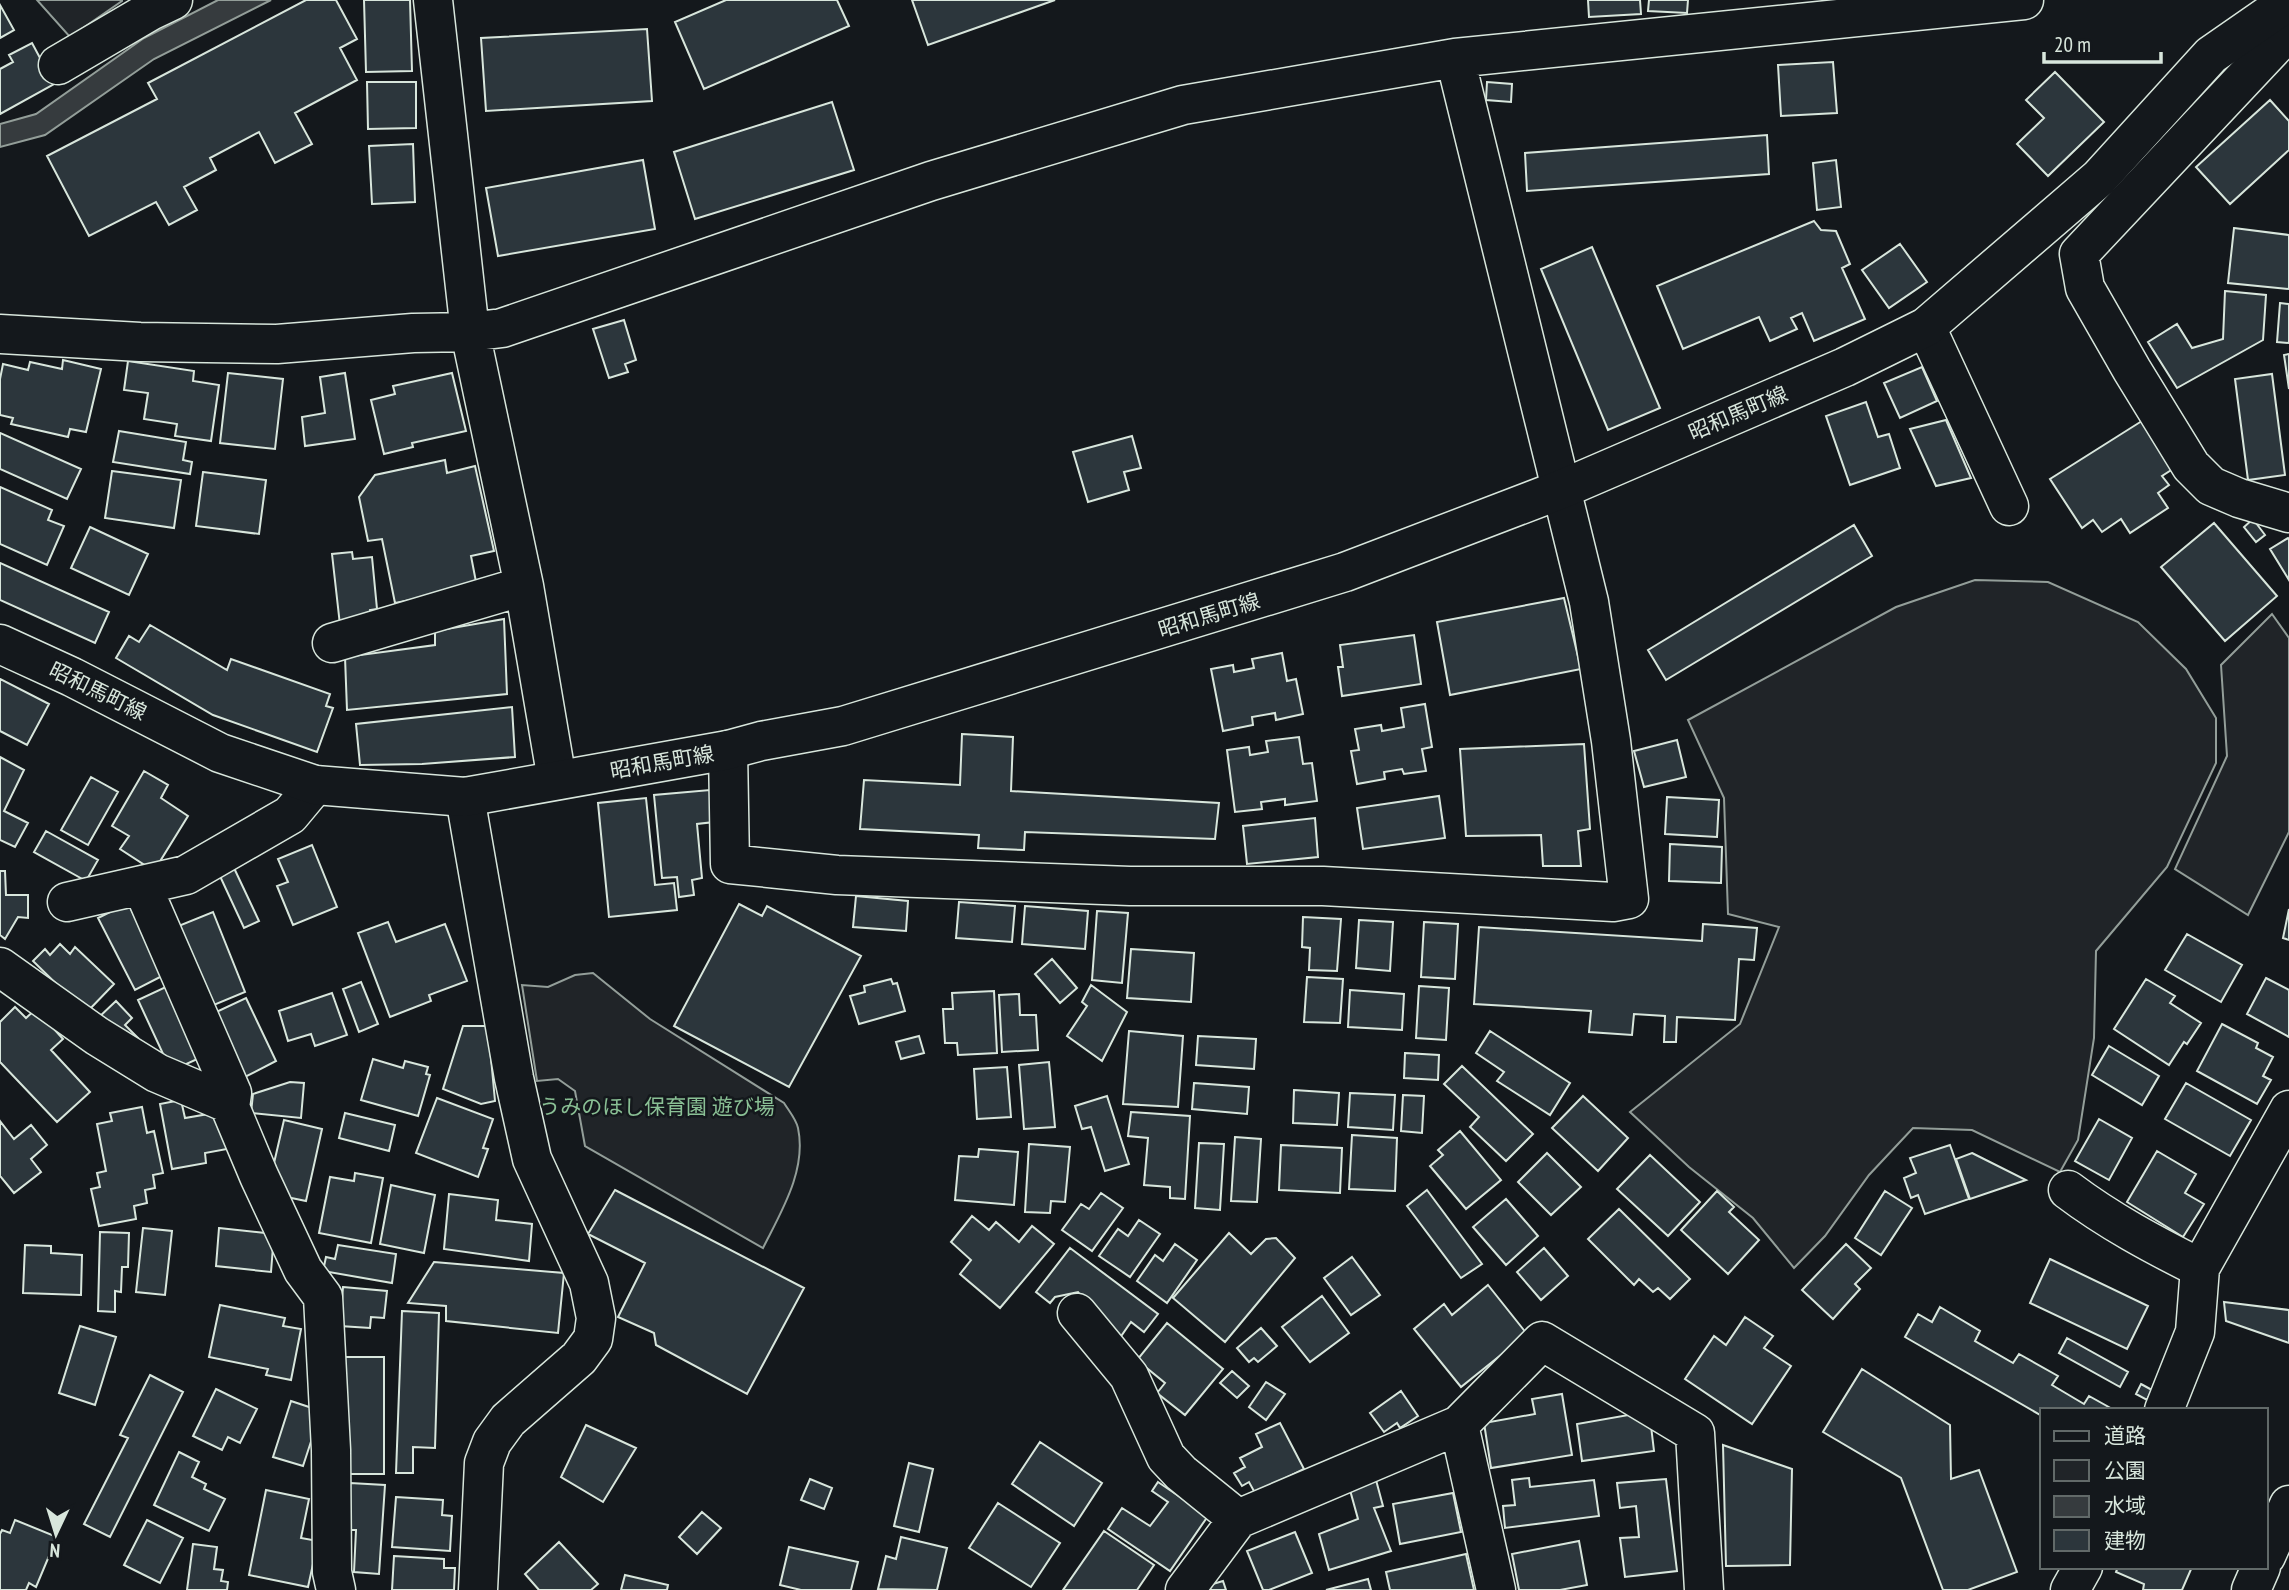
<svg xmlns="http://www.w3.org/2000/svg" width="2289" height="1590" viewBox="0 0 2289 1590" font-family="'PT Sans Narrow','Noto Sans JP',sans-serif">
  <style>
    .green { fill: #202428; stroke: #939e99; stroke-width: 2 }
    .water { fill: #363b3e; stroke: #939e99; stroke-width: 2 }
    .building { fill: #2c363c; stroke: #d8e6dc; stroke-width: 2 }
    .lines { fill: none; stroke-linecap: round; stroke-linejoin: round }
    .minor-casing { stroke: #d8e6dc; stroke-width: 41 }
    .major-casing { stroke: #d8e6dc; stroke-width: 41 }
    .minor { stroke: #14181c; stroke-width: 38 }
    .major { stroke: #14181c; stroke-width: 38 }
    .labels { text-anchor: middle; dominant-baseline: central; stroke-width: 5; stroke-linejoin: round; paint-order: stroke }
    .street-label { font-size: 21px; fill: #d8e6dc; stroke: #14181c }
    .park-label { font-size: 21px; fill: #8ac095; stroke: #14181c }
  </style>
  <rect width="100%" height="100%" fill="#14181c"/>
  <path class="green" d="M37,0H122V1L70,37Z
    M1975,580L2048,582L2138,622L2186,669L2216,718V763L2167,867L2096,951L2094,1038L2078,1140L2060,1172L1972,1130L1913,1128L1869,1175L1825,1236L1794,1268L1753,1218L1689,1167L1630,1112L1740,1024L1779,927L1728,914L1724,798L1688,720L1896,607Z
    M2272,614L2289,638V832L2248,915L2175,869L2227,756L2221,665Z
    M593,973L650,1019L784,1103C789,1111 796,1119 798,1128C807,1170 781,1212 763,1248L585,1146L575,1091L558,1079L537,1081L522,985L548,987L575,975Z"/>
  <path class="water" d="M218,0H271L154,59L45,135L0,147V124L36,114L144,38Z"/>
  <path class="building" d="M306,0H336L357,39L340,48L357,80L295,113L312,144L275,163L259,132L210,158L216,170L184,187L197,210L169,225L156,202L89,236L47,156L157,99L148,83Z
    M364,0H410L412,71L366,72Z
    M726,0H837L849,26L704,89L675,22Z
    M912,0H1055L928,45Z
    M1588,0H1640L1641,14L1589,17Z
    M1649,0H1688L1687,13L1648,11Z
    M0,5L14,30L0,38Z
    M647,29L652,101L486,111L481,38Z
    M32,43L54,84L0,114V69L13,62L9,55Z
    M1833,62L1837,113L1781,116L1778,65Z
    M2055,72L2104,122L2048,176L2017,144L2044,118L2026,100Z
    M367,82H416V128L368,129Z
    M1487,82L1512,84L1511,102L1486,100Z
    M2270,100L2289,121V150L2230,204L2196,167Z
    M832,102L854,170L695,219L674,152Z
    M1767,135L1769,174L1527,191L1525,153Z
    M413,144L415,202L372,204L369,146Z
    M643,160L655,229L498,256L486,188Z
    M1836,160L1841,207L1817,210L1813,163Z
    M1814,221L1821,230L1836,231L1850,264L1842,268L1865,319L1814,341L1802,313L1791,318L1797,329L1770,341L1759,317L1683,349L1657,286Z
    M2234,228L2289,235V289L2228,283Z
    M1900,244L1927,282L1889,308L1862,270Z
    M1592,247L1660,408L1608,430L1541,269Z
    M2225,291L2266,295L2263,340L2177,388L2148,342L2177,324L2192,348L2223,339Z
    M2280,303L2289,304V343L2277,342Z
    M624,320L636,360L625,364L628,372L609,378L593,329Z
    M2289,354V389L2284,355Z
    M63,360L101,369L86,432L70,429L68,437L11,424L13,418L0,415V379L3,364L28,370L30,362L62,369Z
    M128,361L194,371L193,381L219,385L211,441L175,436L177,424L144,419L148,393L124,390Z
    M1922,367L1937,401L1900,418L1884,383Z
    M228,373L283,379L275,449L220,443Z
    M345,373L355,439L305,446L302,417L325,413L320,377Z
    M452,373L466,431L412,443L413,447L384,454L371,400L395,394L393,386Z
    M2272,374L2285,475L2248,480L2235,379Z
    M1866,402L1878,437L1889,434L1900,468L1850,485L1826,416Z
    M2145,419L2176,467L2162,476L2169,485L2158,493L2168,508L2130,533L2121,519L2102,532L2093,520L2082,528L2050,479Z
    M1946,420L1971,478L1936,486L1910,429Z
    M119,431L186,442L183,460L192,462L190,474L113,462Z
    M0,433L81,469L67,499L0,469Z
    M1132,436L1141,468L1124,472L1129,490L1088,502L1073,452Z
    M445,460L447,473L475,466L494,551L471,556L477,587L395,603L382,539L368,541L359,497L375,475Z
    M112,471L181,480L174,528L105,518Z
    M203,472L266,480L259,534L196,526Z
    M0,487L52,510L48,520L64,526L47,565L0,544Z
    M2253,519L2265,535L2256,542L2244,527Z
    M2214,523L2277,596L2225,641L2161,567Z
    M1854,525L1872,556L1666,680L1648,650Z
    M90,527L148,554L129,595L71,568Z
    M2288,538L2289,539V580L2270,549Z
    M352,552L353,559L372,557L377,609L370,610L371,622L340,625L332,554Z
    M0,563L109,612L95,643L0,600Z
    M1564,598L1581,669L1450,695L1437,622Z
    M504,619L507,694L347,710L345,657L435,645V631Z
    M150,625L227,670L231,659L330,694L326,706L333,708L317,752L213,715L116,658L129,636L139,642Z
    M1414,635L1421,684L1342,696L1338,667H1343L1340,645Z
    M1282,653L1287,681L1296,679L1303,714L1276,720L1275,713L1252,717L1253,725L1223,731L1211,669L1233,665L1234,672L1254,668L1252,659Z
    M0,679L49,704L27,745L0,731Z
    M1425,704L1432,747L1422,749L1426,771L1404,774L1402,769L1384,772L1385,779L1357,784L1351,751L1359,750L1355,729L1381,725L1382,731L1404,727L1401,708Z
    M512,707L515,757L422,764L360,765L356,724Z
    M962,734L1013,737L1011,791L1219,803L1215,839L1025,832L1024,850L978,848L979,835L860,829L864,780L960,785Z
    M1299,737L1303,764L1312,763L1317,801L1285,805V799L1261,802L1262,809L1235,812L1227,750L1249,747L1250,755L1268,752L1266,741Z
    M1677,740L1686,777L1644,787L1634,751Z
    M1584,744L1590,829L1578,831L1581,866H1543L1541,835L1466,836L1460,749Z
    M0,757L24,770L4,811L28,823L15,847L0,840Z
    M144,771L168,785L161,798L188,816L154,871L120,849L129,836L112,826Z
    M91,777L118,792L88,845L61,830Z
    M710,790L714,822L697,824L702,878L692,880L694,895L679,897L677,877L662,878L654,795Z
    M1439,796L1445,838L1363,849L1357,808Z
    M1667,797L1719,800L1717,837L1665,834Z
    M646,798L655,885L674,883L677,910L609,917L598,803Z
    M1315,818L1318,857L1247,864L1243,826Z
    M46,831L98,860L86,881L34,852Z
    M1670,844L1722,847L1721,883L1669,881Z
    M312,845L337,907L293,925L277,886L288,882L278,859Z
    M234,868L259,921L244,928L219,874Z
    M0,871H5L6,895H28V918L18,917L5,939L0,935Z
    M856,896L908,901L906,931L853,927Z
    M959,902L1015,906L1012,942L956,938Z
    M128,903L164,975L135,990L98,918Z
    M739,904L762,916L767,906L861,956L789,1087L674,1026Z
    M1025,906L1088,911L1085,949L1022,944Z
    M2289,909V940L2283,938Z
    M1097,911L1128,913L1122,983L1092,980Z
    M213,912L245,992L209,1007L176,927Z
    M1303,917L1341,919L1337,971L1309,970L1310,948L1302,947Z
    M1359,920L1393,922L1390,971L1356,968Z
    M388,922L396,942L445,924L467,981L429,995L431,1001L390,1017L358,933Z
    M1424,922L1458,924L1455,979L1421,977Z
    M1703,924L1757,928L1754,960L1739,959L1735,1020L1677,1017L1676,1042H1664L1665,1016L1634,1014L1632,1035L1589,1032L1591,1011L1474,1004L1479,927L1702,941Z
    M2187,934L2242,965L2221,1002L2165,970Z
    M60,944L70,954L75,947L114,984L86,1013L33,961L45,949L50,955Z
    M1131,949L1194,953L1191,1002L1127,998Z
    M1052,959L1077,988L1060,1003L1035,974Z
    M1307,977L1343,979L1340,1023L1304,1022Z
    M2266,978L2289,990V1037L2247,1014Z
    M891,979L893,984L897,983L905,1011L859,1024L850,996L865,992L864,986Z
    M2146,979L2175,996L2170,1003L2201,1023L2187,1044L2184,1042L2169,1065L2114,1029Z
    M361,982L378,1024L359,1032L343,989Z
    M170,985L204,1056L171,1071L138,1000Z
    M1091,985L1127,1012L1102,1061L1067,1036L1087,1006L1082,1002Z
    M1419,986L1449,988L1446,1040L1416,1038Z
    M1350,990L1404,994L1402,1030L1348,1027Z
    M994,991L997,1053L958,1055L957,1043H945L943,1009H953L952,993Z
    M332,993L347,1035L315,1046L311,1034L288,1041L279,1011Z
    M1019,994L1020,1015H1036L1038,1050L1002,1052L999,995Z
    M246,998L276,1061L243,1078L212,1014Z
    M116,1001L132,1018L125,1025L138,1038L126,1049L97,1019Z
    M15,1007L26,1018L36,1009L63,1039L51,1050L90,1092L57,1122L0,1062V1022Z
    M2222,1024L2258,1043L2256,1048L2273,1057L2263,1076L2271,1080L2257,1104L2197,1071Z
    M463,1026H488L495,1101L481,1104L443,1089Z
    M1129,1031L1183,1036L1178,1107L1123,1104Z
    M1490,1031L1570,1083L1550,1115L1497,1081L1504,1072L1476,1053Z
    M919,1036L924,1053L901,1059L896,1042Z
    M1198,1036L1256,1039L1254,1069L1196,1065Z
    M2109,1046L2159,1076L2142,1105L2092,1075Z
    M1405,1053L1439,1055L1438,1080L1404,1078Z
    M373,1059L403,1068L405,1061L428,1067L426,1074L430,1075L418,1116L361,1100Z
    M1049,1062L1055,1127L1024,1129L1019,1065Z
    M1462,1066L1533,1134L1506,1161L1470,1127L1479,1117L1444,1084Z
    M1007,1067L1011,1117L977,1119L974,1069Z
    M290,1082L304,1083L301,1118L251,1113L253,1094Z
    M1194,1083L1249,1087L1247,1114L1192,1109Z
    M2186,1083L2251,1120L2230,1156L2165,1119Z
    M1294,1090L1339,1093L1337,1125L1293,1123Z
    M1350,1093L1395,1095L1393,1130L1348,1127Z
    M1403,1095L1424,1096L1422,1133L1401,1131Z
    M1107,1096L1129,1164L1105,1171L1091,1127L1082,1129L1075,1106Z
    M1583,1096L1628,1138L1598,1171L1552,1128Z
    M437,1098L493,1119L483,1148L488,1149L478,1177L416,1153Z
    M181,1100L185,1118L220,1112L227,1149L205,1153L206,1163L172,1169L160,1104Z
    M142,1107L147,1133L154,1131L163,1173L153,1175L155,1188L145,1190L147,1203L134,1206L136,1219L99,1226L91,1189L100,1187L97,1173L106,1171L97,1124L112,1121L110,1113Z
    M1131,1112L1190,1116L1185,1199L1170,1198V1187L1144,1185L1148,1138L1128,1136Z
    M345,1113L395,1125L389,1151L339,1138Z
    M2099,1119L2132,1138L2109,1180L2075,1161Z
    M284,1120L322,1129L306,1201L277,1195L281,1178L271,1176Z
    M0,1121L14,1139L31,1125L47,1145L31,1159L41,1172L14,1193L0,1176Z
    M1460,1131L1501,1180L1466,1209L1430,1166L1443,1155L1438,1150Z
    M1352,1135L1397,1138L1395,1191L1349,1189Z
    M1235,1137L1261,1139L1257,1202L1231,1201Z
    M1199,1143L1224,1144L1220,1210L1195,1208Z
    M1029,1144L1070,1147L1065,1202L1051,1201L1050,1213L1025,1212Z
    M1281,1145L1342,1148L1340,1193L1279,1190Z
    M1950,1145L1969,1199L1925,1214L1918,1195L1911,1198L1904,1178L1916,1173L1910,1158Z
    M979,1149L1018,1152L1014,1205L955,1200L959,1156L978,1157Z
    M2157,1151L2196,1174L2185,1193L2204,1204L2183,1237L2127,1202Z
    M1547,1153L1581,1187L1551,1215L1518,1182Z
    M1972,1153L2026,1180L1970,1199L1956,1159Z
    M1650,1155L1700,1202L1668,1236L1617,1189Z
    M355,1173L383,1178L371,1243L319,1233L330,1177L354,1181Z
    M391,1185L435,1195L424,1253L380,1244Z
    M615,1190L804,1288L747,1394L656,1345L654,1333L618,1317L645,1263L588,1234Z
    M1427,1190L1482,1264L1461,1278L1407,1206Z
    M1717,1191L1734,1207L1729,1212L1759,1240L1728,1274L1681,1230Z
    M1885,1191L1912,1208L1881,1255L1855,1238Z
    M1101,1193L1123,1208L1092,1251L1062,1230L1081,1204L1089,1209Z
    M449,1194L498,1200L496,1220L532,1224L529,1261L444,1249Z
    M1506,1199L1538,1236L1506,1265L1473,1227Z
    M1619,1209L1690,1279L1670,1299L1658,1288L1653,1292L1639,1279L1634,1285L1588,1239Z
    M972,1216L989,1230L996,1222L1019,1242L1032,1226L1054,1244L1000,1308L960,1274L971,1260L951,1242Z
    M1139,1220L1160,1234L1130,1277L1099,1256L1118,1229L1128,1236Z
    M143,1228L172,1231L165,1295L136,1292Z
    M219,1228L274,1234L271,1272L216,1266Z
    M100,1232L129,1233L128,1267H122L121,1292L115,1291V1312L98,1311Z
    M1229,1233L1251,1254L1266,1239L1276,1238L1295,1258L1225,1342L1173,1298Z
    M1175,1244L1197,1260L1167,1303L1137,1281L1155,1255L1163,1261Z
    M1846,1244L1871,1268L1855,1284L1860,1289L1833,1319L1802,1290Z
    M25,1245L51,1246V1253L82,1255L81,1295L23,1293Z
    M338,1245L396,1254L392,1283L323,1271L326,1257L335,1259Z
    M1070,1248L1158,1314L1144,1332L1131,1322L1117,1342L1078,1292L1055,1297L1050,1303L1036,1292Z
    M1544,1248L1568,1276L1541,1300L1517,1272Z
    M1352,1257L1380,1295L1351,1315L1324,1278Z
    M2050,1259L2148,1306L2127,1349L2030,1303Z
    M434,1262L564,1273L558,1333L446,1321V1306L408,1303Z
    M1488,1285L1527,1334L1461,1387L1414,1329L1444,1304L1452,1315Z
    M343,1287L387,1291L384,1318L371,1317L370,1328L340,1326Z
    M1322,1296L1349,1333L1310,1362L1282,1327Z
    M2224,1302L2289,1310V1343L2226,1321Z
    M220,1305L285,1318L283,1326L301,1329L291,1380L266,1375L268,1369L209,1357Z
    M1940,1307L1980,1331L1975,1341L2013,1363L2019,1354L2058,1376L2052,1385L2084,1404L2089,1396L2114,1410H2042V1416L1905,1337L1918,1314L1932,1322Z
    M402,1311L439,1313L435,1448L413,1447V1473H396Z
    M1745,1317L1773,1336L1764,1348L1791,1366L1752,1424L1685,1379L1714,1336L1726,1345Z
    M1167,1323L1223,1369L1185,1415L1157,1393L1165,1383L1137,1360Z
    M80,1326L116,1337L95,1405L59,1393Z
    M1261,1328L1277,1346L1258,1362L1254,1358L1249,1362L1237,1348Z
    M2067,1338L2128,1372L2120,1387L2059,1353Z
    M345,1357H384V1474H345Z
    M1862,1369L1950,1425L1951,1479L1979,1470L2017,1572L1968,1590H1943L1901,1478L1823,1432Z
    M1232,1371L1249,1386L1237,1398L1220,1383Z
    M150,1375L183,1392L110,1537L84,1524L128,1438L120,1435Z
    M1266,1382L1285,1394L1266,1420L1249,1407Z
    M2141,1384L2152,1390L2147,1400L2136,1394Z
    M216,1389L257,1409L240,1443L228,1437L222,1450L193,1436Z
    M1401,1391L1418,1416L1400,1428L1397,1423L1384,1432L1370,1413Z
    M1562,1394L1572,1455L1491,1468L1484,1423L1535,1414L1532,1399Z
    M291,1401L321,1411L303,1466L273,1457Z
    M1634,1414L1651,1426L1654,1451L1582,1461L1577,1424Z
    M1280,1423L1304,1469L1255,1493L1249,1482L1242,1486L1234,1473L1245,1467L1240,1458L1262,1447L1256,1434Z
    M586,1425L636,1448L603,1502L561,1477Z
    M1040,1442L1102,1483L1074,1526L1012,1484Z
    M1723,1445L1792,1469L1790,1565L1726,1566Z
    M179,1452L199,1462L192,1477L206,1484L204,1489L225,1499L209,1531L154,1505Z
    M909,1463L933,1469L919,1532L894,1526Z
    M1529,1478L1530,1487L1594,1480L1599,1516L1505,1528L1503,1506L1515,1505L1512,1480Z
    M810,1479L832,1488L824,1509L801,1500Z
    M1666,1479L1677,1571L1625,1577L1620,1538L1639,1537L1636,1506L1620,1508L1617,1483Z
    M1376,1480L1383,1506L1374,1508L1391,1551L1329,1570L1319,1534L1358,1519L1350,1490Z
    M1158,1482L1208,1516L1170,1571L1108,1529L1122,1508L1150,1526L1168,1502L1152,1491Z
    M350,1483L385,1485L379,1574L354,1572L356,1530H347Z
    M266,1490L309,1499L301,1538L318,1541L308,1587L249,1575Z
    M1453,1493L1461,1532L1400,1544L1393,1504Z
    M396,1497L443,1500L442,1515L452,1516L450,1551L392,1547Z
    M998,1503L1060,1543L1031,1587L969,1548Z
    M702,1512L721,1528L697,1554L679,1537Z
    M15,1520L57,1537L36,1587L29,1583L26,1590H0V1534L2,1530L10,1533Z
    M147,1520L183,1538L160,1583L124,1565Z
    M1104,1531L1154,1565L1137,1590H1063Z
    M1295,1532L1312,1573L1269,1590H1263L1247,1551Z
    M901,1537L947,1548L937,1590L878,1589L886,1556L896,1559Z
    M1579,1541L1587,1585L1560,1590H1519L1512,1554Z
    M559,1542L598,1584L591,1590H539L525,1574Z
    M193,1544L217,1547L214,1569L223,1570L221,1581L228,1582L227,1590H187Z
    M789,1547L858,1562L851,1590H801L780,1585Z
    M1466,1554L1474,1590H1390L1386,1572Z
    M394,1556L444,1559V1568H455L454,1590H392Z
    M2118,1567H2192L2182,1590H2143L2144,1584L2116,1572Z
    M625,1575L668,1585L667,1590H621Z
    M1368,1579L1371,1590H1326Z
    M1223,1581L1226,1590H1207L1206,1586Z"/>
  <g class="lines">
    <g class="minor-casing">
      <path id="minor" d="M433,0L470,332L524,586L557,780
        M2289,24L2284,36L2079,254L2085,288L2132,370L2191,466L2211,486L2239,498L2289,513
        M58,65L150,11L173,0
        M1926,327L2009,506
        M0,334L140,342L277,344L413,333L470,332L502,328L931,181L1183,105L1455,58L2024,0
        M332,643L524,586
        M728,750L730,864L837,875L1130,886H1323L1613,902L1629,899L1611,741L1589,602L1455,58
        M465,797L514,1078L532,1159L589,1283L596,1318L593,1339L579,1358L508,1420L492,1442L484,1463L478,1590
        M142,886L232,1093L230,1107L259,1176L303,1270L323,1297L331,1450L332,1572L336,1590
        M67,902L186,875L290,815L315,785
        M0,967L97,1036L157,1073L225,1102L232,1093
        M2068,1190C2109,1221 2154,1245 2200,1268L2195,1332L2164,1410
        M2200,1268L2289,1110
        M1077,1313L1129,1376L1166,1457L1181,1473L1238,1519
        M1459,1425L1496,1590
        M1185,1590L1238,1519L1459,1425L1542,1341L1695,1433L1704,1590
        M2070,1590L2083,1567"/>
    </g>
    <g class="major-casing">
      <path id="major" d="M0,644L72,677L220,753L315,785L465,797L728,750L761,741L843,726L1345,572L1562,489L1845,367L1926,327L2099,178L2211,55L2289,1
        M2266,1556L2289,1505
        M2251,1590L2261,1567"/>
    </g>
    <use href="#minor" class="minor"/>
    <use href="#major" class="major"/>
  </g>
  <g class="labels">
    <g class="street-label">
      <text transform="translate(1738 413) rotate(-23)">昭和馬町線</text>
      <text transform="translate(1209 615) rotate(-17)">昭和馬町線</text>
      <text transform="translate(98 691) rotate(26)">昭和馬町線</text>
      <text transform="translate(662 762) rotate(-10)">昭和馬町線</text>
    </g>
    <g class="park-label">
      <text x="657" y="1106">うみのほし保育園 遊び場</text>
    </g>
  </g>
  <rect x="2040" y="1408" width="228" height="161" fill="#14181c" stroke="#626a69" stroke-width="2"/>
  <rect x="2054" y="1431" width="35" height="10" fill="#14181c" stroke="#626a69" stroke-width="2"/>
  <text x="2104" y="1443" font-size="21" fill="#d8e6dc">道路</text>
  <rect x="2054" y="1460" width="35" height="21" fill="#202428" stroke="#626a69" stroke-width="2"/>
  <text x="2104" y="1478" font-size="21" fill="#d8e6dc">公園</text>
  <rect x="2054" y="1496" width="35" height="21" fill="#363b3e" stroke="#626a69" stroke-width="2"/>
  <text x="2104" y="1513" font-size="21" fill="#d8e6dc">水域</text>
  <rect x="2054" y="1530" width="35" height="21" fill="#2c363c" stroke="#626a69" stroke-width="2"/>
  <text x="2104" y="1548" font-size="21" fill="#d8e6dc">建物</text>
  <g transform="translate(56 1534) rotate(184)" stroke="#14181c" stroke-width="5" paint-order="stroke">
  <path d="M0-5L12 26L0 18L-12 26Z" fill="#d8e6dc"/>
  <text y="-10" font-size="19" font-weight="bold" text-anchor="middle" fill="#d8e6dc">N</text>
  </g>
  <path d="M2044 52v10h117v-10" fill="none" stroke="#d8e6dc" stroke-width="3.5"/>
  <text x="2054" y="52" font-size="21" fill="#d8e6dc" stroke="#14181c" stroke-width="5" paint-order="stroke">20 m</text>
</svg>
